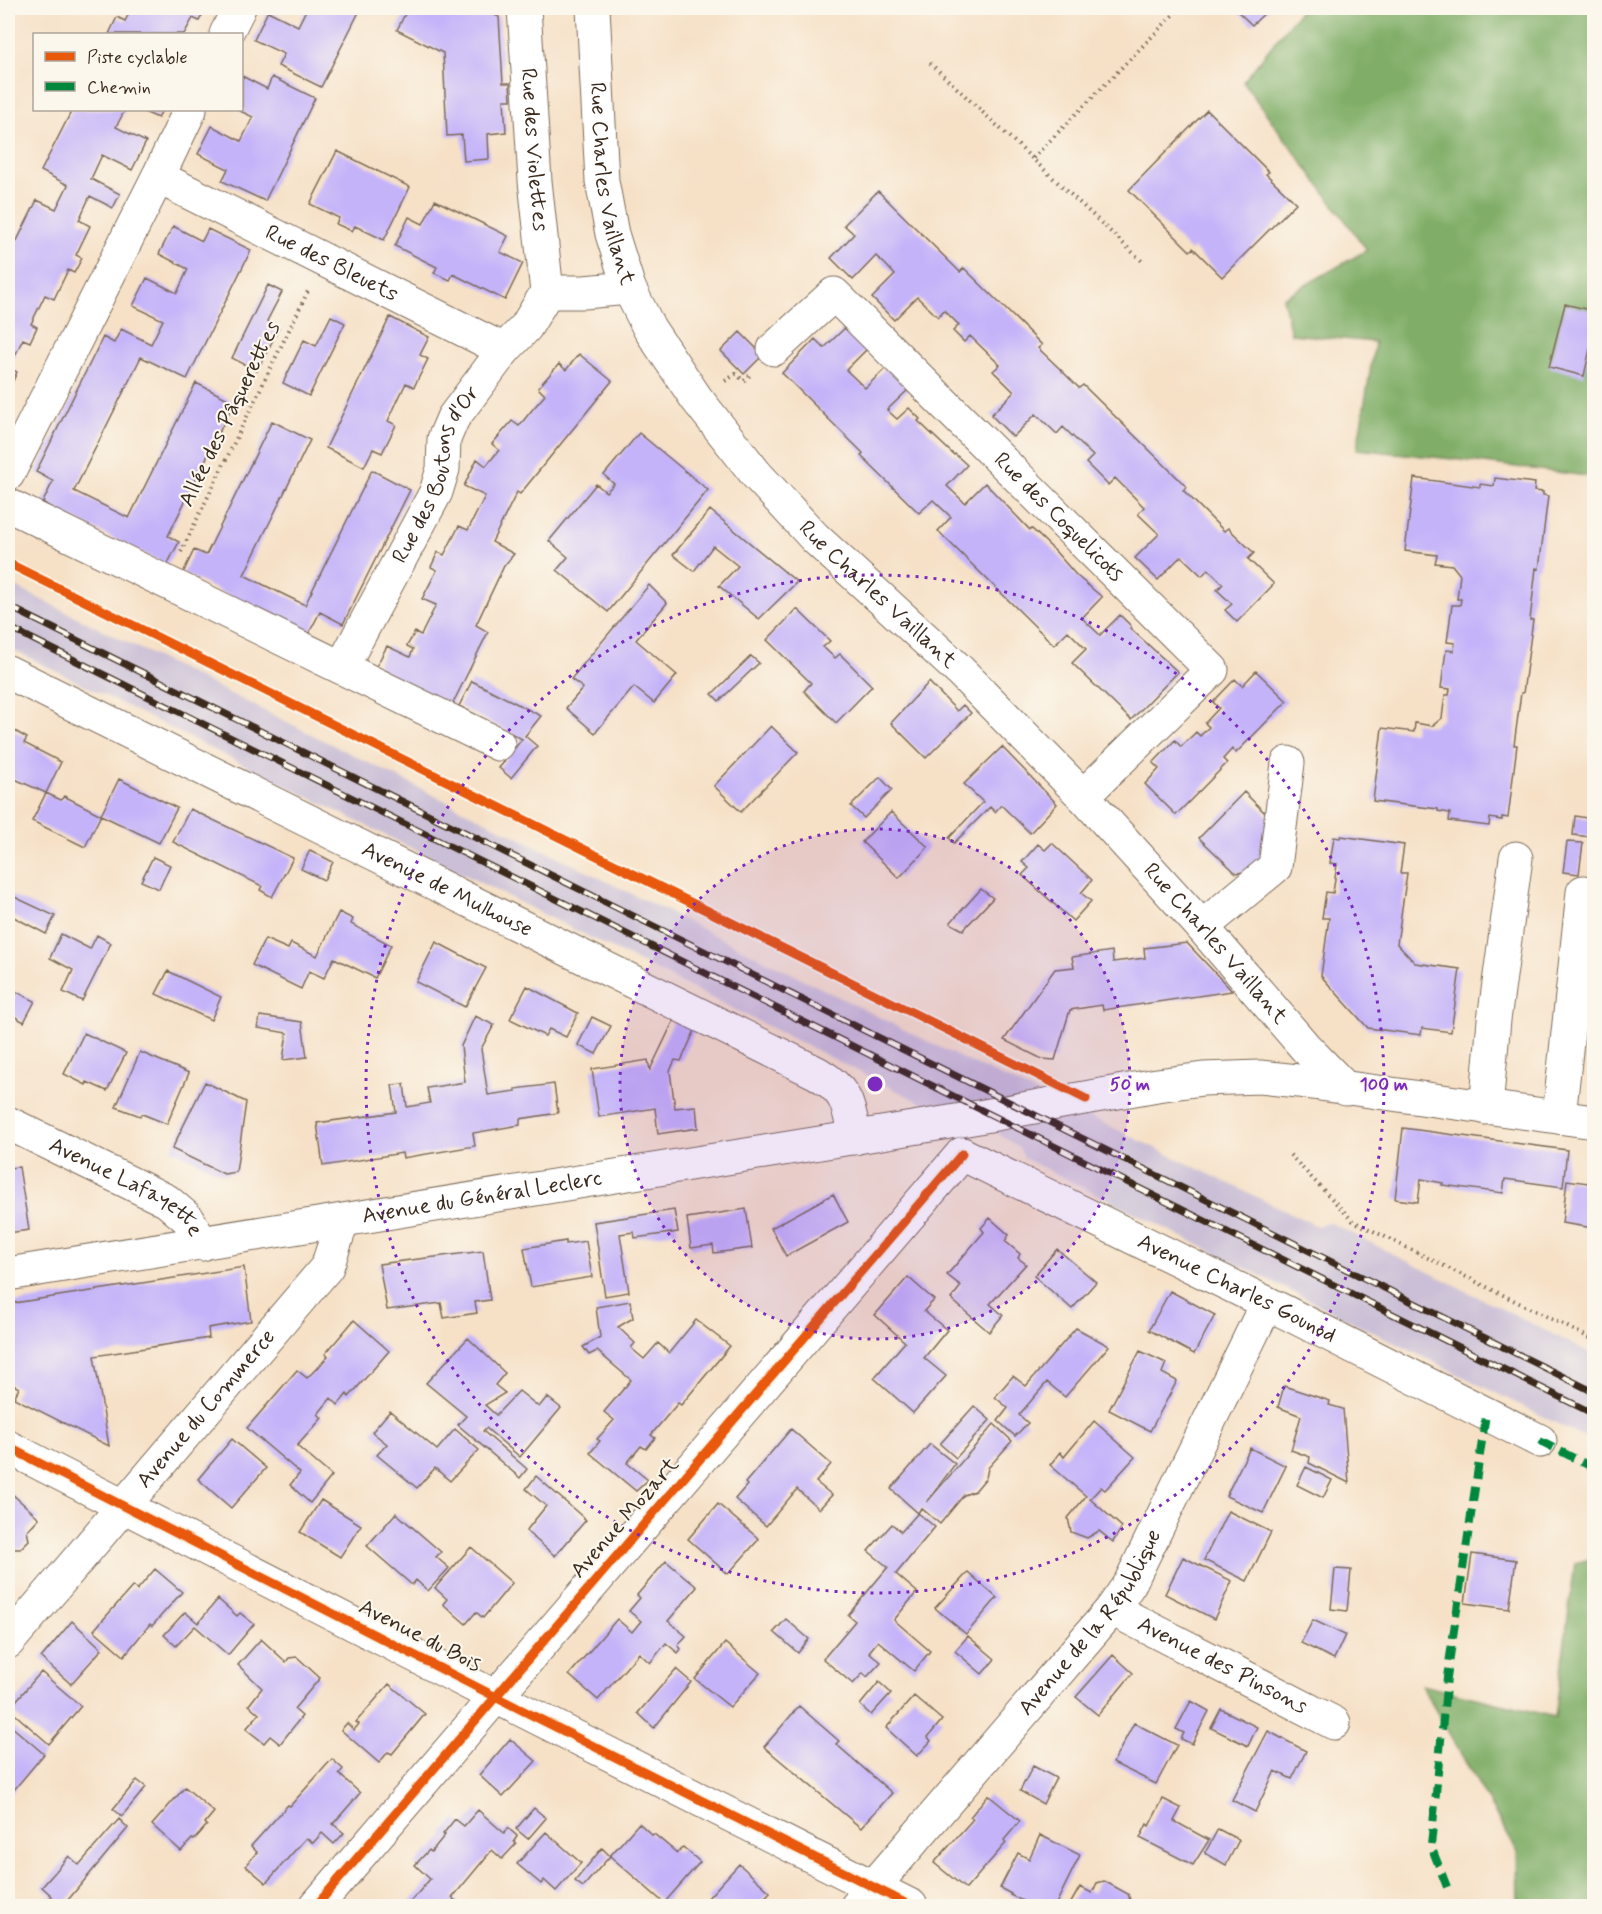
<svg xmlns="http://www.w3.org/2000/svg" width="1602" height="1914" viewBox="0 0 1602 1914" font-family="Mynerve,sans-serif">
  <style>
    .industrial { fill: #cabfd6 }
    .forest { fill: #80ae67; stroke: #5e6c42; stroke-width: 1.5 }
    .building { fill: #c4b3f9 }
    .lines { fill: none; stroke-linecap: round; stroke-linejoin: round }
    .minor-casing { stroke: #7c6a59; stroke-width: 35 }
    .major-casing { stroke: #7c6a59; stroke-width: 35 }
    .path { stroke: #7c6a59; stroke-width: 4; stroke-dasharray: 1.5 4.5; stroke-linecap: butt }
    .minor { stroke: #fff; stroke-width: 33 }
    .major { stroke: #fff; stroke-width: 33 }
    .rail-casing { stroke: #3b2a1e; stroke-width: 7 }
    .rail { stroke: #fbf7ec; stroke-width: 4.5; stroke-dasharray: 14; stroke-linecap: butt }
    .quiet { stroke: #00873e; stroke-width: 8; stroke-dasharray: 15 8; stroke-linecap: butt }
    .cycleway-casing { stroke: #fbf7ec; stroke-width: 13 }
    .cycleway { stroke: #e8590c; stroke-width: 9 }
    .ring { fill: none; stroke: #7b2cbf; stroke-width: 3; stroke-dasharray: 3 6 }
    .labels { text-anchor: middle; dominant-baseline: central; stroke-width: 4.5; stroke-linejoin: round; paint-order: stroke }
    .street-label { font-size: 22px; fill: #3b2a1e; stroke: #fbf7ec }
    .centre { fill: #7b2cbf; stroke: #fbf7ec; stroke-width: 3 }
    .ring-label { font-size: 18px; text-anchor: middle; font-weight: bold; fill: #7b2cbf; stroke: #fbf7ec; stroke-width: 4.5; stroke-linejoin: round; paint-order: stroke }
  </style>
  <rect width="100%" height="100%" fill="#fbf7ec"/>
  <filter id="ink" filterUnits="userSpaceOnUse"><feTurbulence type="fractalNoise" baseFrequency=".0167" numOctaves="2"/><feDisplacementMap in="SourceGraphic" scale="12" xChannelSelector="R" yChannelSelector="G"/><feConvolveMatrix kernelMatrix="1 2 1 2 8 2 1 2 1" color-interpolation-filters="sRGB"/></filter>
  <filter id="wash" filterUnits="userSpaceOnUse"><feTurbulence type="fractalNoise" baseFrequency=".008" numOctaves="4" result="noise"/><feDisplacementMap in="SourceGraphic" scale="24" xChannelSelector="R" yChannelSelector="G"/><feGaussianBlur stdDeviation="1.35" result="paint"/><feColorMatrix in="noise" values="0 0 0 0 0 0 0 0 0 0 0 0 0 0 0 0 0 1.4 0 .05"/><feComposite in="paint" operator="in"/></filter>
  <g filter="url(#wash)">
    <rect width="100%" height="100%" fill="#f6e1c7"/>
    <path class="industrial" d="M8,583L967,1061L1095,1119L1317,1226L1329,1222L1594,1355V1442L1024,1158L1020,1149L988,1126L947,1105L928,1106L8,647Z"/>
    <path class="forest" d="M1302,8H1594V477L1462,460L1357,449L1375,342L1291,334L1283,298L1367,250L1243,82Z
      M1594,1558V1906H1518L1517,1851L1421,1685L1555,1717L1575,1563Z"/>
    <g id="blocks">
      <path class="building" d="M132,8H206L199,21L193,18L184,34H109L117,17L125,21Z
        M307,8H361L321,87L278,66L284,54L254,40L268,11L298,26Z
        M408,8H480L499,17L503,83H510L511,100H504L506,132L488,134L489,159L464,161L462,135L447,136L443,53L397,30Z
        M1234,8H1270L1252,25Z
        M242,76L267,89L272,77L315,98L265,201L222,181L228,169L198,154L212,126L241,141L253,117L238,110H242Z
        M72,110H125L116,127L146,142L132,170L102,155L91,179L120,194L113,208L90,196L79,220L90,226L76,255L82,258L74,273L68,270L54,299L45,295L31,324L37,327L30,342L23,339L9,368L17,372L8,392V259L37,200L56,209L68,185L41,171Z
        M140,110H162L158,118Z
        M1207,110L1269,172L1266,174L1296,203L1222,277L1193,248L1190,251L1129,190Z
        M337,151L410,187L384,240L355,226L352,231L336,224L339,218L310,204Z
        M878,191L960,272L964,268L1042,345L1038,348L1059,368L1079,388L1083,385L1187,487L1183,490L1224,531L1228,528L1254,553L1248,559L1274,584L1237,622L1225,610L1232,604L1217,590L1223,584L1208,569L1202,576L1181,556L1158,580L1135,558L1159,534L1138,514L1144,507L1115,478L1108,485L1086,463L1093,456L1063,427L1057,434L1036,414L1013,437L991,415L1014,392L993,371L1000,365L970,336L964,342L953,331L959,325L944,310L938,317L917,297L894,320L872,298L895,275L886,265L876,256L853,280L831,258L854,234L844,225Z
        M435,200L508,236L500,252L523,263L505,300L453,274L450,280L434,273L437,267L395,246L409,217L423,224Z
        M173,226L202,241L208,229L251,250L187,379L141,357L74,491L129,518L196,383L234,402L168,536L179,542L167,565L50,507L43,502L53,481L36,472L103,337L114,343L121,329L151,344L163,320L133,306L147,278L177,293L188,269L159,254Z
        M268,285L282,292L267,321L279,328L257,371L232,358Z
        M1565,304L1594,311V331L1584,376L1549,367Z
        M331,316L345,323L309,396L283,383L304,340L316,346Z
        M390,317L429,337L420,355L428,359L414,387L406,383L388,421L396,425L382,453L373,449L364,467L326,448Z
        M848,325L870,346L846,370L865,388L889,365L911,387L887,410L897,419L909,408L920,419L918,421L954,455L955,454L967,465L947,486L965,503L985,483L1030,530L1032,529L1055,551L1077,576L1102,597L1082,618L1100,635L1120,615L1131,626L1130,628L1178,672L1131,720L1072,663L1086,649L1068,631L1054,645L938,531L951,517L933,500L919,513L861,456L863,453L782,373L815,339L824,348Z
        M740,332L763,355L744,374L721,351Z
        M579,354L612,381L520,494L517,492L492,542L514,554L504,566L476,625L488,632L452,705L376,667L387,646L410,657L413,649L407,646L415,632L421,635L436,605L422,599L437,570L431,567L438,552L444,555L459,526L468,530L485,496L464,486L477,459L486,466L499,450L492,444L512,421L519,426L532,410L545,395L538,388L559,364L566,370Z
        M272,421L310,440L244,575L262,584L305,605L372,470L410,490L343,624L320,612L308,635L183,573L194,550L206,555Z
        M639,433L708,490L608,612L557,570L568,557L549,541L596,484L606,492L614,484L604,475Z
        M1414,478L1480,487V484L1494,486L1495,478L1535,483L1534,491L1543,492V495L1548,496L1539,569L1536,568L1530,620H1533L1523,693H1521L1514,745H1517L1508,818L1502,817V820L1490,818L1489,826L1449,821L1450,813L1438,811V809L1373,801L1382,728L1414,732L1415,723L1432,726L1442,718L1445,695H1449L1450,689L1441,688L1446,650L1454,651L1455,643L1447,642L1452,605H1460L1461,599H1457L1460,575L1452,565L1435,563L1437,555L1405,551Z
        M710,510L797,582L759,619L719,586L738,566L713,546L694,571L673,555Z
        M649,585L667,603L636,640L677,675L654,703L634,687L595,733L566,708L583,688L571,679Z
        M797,609L830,641L823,647L835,658L840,654L872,686L836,723L804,691L811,683L767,640Z
        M751,656L759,663L719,701L712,694Z
        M1256,671L1287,701L1236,753L1232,749L1223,759L1227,763L1176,815L1145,784L1159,769L1153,763L1175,740L1181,747L1196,732L1200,736L1209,727L1205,723L1219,708L1213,702L1235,679L1242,686Z
        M472,681L541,716L525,736L537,746L511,778L499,768L522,739L459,706Z
        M929,682L957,711L963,705L971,713L926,758L891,723Z
        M771,726L798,752L741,812L714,786Z
        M8,727L27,738L24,743L61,762L46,793L8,776Z
        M1002,747L1057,804L1030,833L1001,805L995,812L990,807L954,843L949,838L983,802L964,784Z
        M880,777L892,790L864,818L851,806Z
        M119,779L177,808L159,843L101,815L85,847L32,821L46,793L61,800L64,796L101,815Z
        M1244,792L1275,823L1271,852L1252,871L1236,873L1199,838Z
        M190,809L293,858L272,897L260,890L262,886L173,842Z
        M891,812L928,847L899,878L862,842Z
        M1575,816L1593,819L1591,837L1573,835Z
        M1341,836L1404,845L1400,873H1407L1397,944L1415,963L1460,969L1451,1032L1422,1028L1421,1035L1368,1028L1321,976L1329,918H1322L1326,892L1333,893L1337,864L1330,863L1334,837L1340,838Z
        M1567,842L1583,843L1579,874L1563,872Z
        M1052,843L1092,880L1081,893L1091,901L1073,921L1022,875L1029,868L1022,862L1038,844L1045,850Z
        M310,850L333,862L324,880L301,869Z
        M153,857L170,865L159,889L141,881Z
        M981,889L993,898L963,930L950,923Z
        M8,894L55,916L46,934L8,914Z
        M339,912L353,919L351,924L391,945L375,978L334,958L324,978L309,971L301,989L252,965L265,939L288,949L291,943L317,956Z
        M61,934L90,949L97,935L111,943L82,1001L63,992L73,970L50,958Z
        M436,942L486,968L465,1007L416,982Z
        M1187,943L1232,991L1103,1010L1102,1005L1070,1010L1055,1060L1042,1059L1004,1040L1055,969L1074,967L1072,957L1112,951L1113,962L1145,958L1144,948Z
        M168,971L221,997L211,1020L156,994Z
        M527,986L578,1013L566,1037L549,1029L545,1036L510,1019Z
        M17,992L35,1001L24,1022L8,1013Z
        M260,1016L302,1022L307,1057L283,1060L287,1033L258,1028Z
        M475,1016L494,1025L481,1049L488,1095L516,1091L515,1089L554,1084L558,1113L520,1119V1125L473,1133L475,1146L403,1158L402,1153L323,1166L317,1123L396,1112L392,1085L404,1084L407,1107L430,1103L427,1088L465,1082L461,1046Z
        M592,1017L611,1026L596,1054L578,1045Z
        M674,1020L695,1030L681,1061L675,1060L670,1071L675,1108L696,1106L698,1128L658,1134L655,1108L599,1117L592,1069L648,1060L650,1070Z
        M84,1033L126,1053L107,1091L87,1082L86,1085L64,1074Z
        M140,1052L189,1073L167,1124L142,1114L140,1116L116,1107Z
        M205,1082L246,1102L236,1172L224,1174L172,1149Z
        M1403,1128L1567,1150L1563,1187L1505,1179L1503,1193L1442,1185L1443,1183L1421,1179L1418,1202L1395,1199Z
        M19,1167L29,1230L8,1233V1168Z
        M1590,1174H1594V1228L1562,1223L1567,1180L1588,1183Z
        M833,1194L848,1222L786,1256L771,1228Z
        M746,1209L752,1248L714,1253L713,1245L691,1248L687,1218Z
        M674,1210L678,1232L635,1238L634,1232L620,1234L629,1292L605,1296L594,1222Z
        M990,1218L1009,1235L1005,1241L1020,1254L1018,1258L1026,1264L990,1304L1003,1315L989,1332L951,1299L961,1286L947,1275L984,1232L981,1228Z
        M566,1241V1244L586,1241L592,1277L531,1287L524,1248Z
        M1057,1249L1096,1282L1072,1309L1034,1276Z
        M483,1251L490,1300L475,1302L477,1313L444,1318L441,1303L387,1310L379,1264Z
        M244,1267L251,1321L208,1328L209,1338L94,1356L109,1446L14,1398L19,1388L8,1382V1304Z
        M908,1277L934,1300L924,1311L947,1330L924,1358L946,1376L913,1413L874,1378L905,1342L875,1315Z
        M1170,1291L1215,1315L1194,1354L1149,1330Z
        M630,1301L633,1318L618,1327L635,1343L631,1348L644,1359L658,1343L669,1353L696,1320L730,1346L681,1405L678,1403L651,1435L655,1438L646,1449L641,1446L627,1463L648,1480L636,1491L590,1453L600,1441L597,1439L614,1420L604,1412L631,1380L597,1351L589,1355L583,1347L600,1337L596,1307Z
        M354,1320L389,1351L349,1397L347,1394L338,1405L331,1398L318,1414L322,1418L297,1446L332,1476L310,1503L290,1485L300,1473L247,1428L297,1370L307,1378L317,1368V1369L328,1356L325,1354Z
        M1076,1328L1109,1346L1065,1397L1047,1382L1019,1415L1028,1423L1015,1436L998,1421L1008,1408L995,1397L1013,1376L1026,1386Z
        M468,1338L505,1373L495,1385L505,1393L485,1405L496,1415L519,1391L539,1407L547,1397L561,1408L520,1457L486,1428L483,1431L527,1469L520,1478L458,1425L466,1416L426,1383Z
        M1140,1351L1166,1363L1162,1373L1177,1381L1150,1431L1109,1410Z
        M1284,1386L1330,1401L1329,1405L1343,1409L1349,1483L1309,1463L1310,1457L1291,1450L1301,1416L1278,1407Z
        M974,1406L990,1420L956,1458L940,1444Z
        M390,1411L437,1450L455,1429L479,1450L450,1481L435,1468L417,1488L377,1455L387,1444L372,1432Z
        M1094,1421L1135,1457L1105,1490L1101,1487L1090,1499L1122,1527L1113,1542L1099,1531L1087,1538L1071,1532L1068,1518L1086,1496L1050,1465L1060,1452L1064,1457Z
        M994,1424L1012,1441L988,1468L986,1478L975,1491L964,1495L940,1524L921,1508L918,1513L891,1489L930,1444L955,1464L927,1502Z
        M791,1429L831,1464L816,1482L832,1495L819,1509L797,1489L766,1526L735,1499L747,1485L745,1483Z
        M232,1439L266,1468L231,1508L198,1479Z
        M1250,1448L1286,1466L1263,1513L1226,1496Z
        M1306,1467L1332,1480L1323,1498L1297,1485Z
        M536,1476L586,1520L555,1556L526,1531L546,1506L526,1489Z
        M11,1493L39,1518L27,1531L29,1540L20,1549H12L8,1554V1496Z
        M321,1500L361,1525L340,1557L300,1532Z
        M718,1504L759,1539L728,1574L688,1539Z
        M1228,1511L1271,1532L1247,1581L1204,1560Z
        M396,1513L441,1552L436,1557L449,1568L428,1591L416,1580L412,1585L367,1546Z
        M918,1513L935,1527L896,1574L917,1592L894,1620L930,1651L914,1671L878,1641L869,1652L881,1662L867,1677L863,1673L853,1684L823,1659L855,1621L848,1615L888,1567L868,1551L892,1524L901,1532Z
        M471,1547L512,1583L483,1618L476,1612L466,1624L443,1604L447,1599L435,1588Z
        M1472,1554L1516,1560L1509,1609L1465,1603Z
        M1183,1557L1232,1581L1214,1619L1165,1594Z
        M666,1561L697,1587L668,1621L686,1636L678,1645L681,1649L678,1653L666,1643L650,1663L639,1653L598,1700L569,1675L617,1619L632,1632L641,1621L629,1611L640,1598L637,1595Z
        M155,1569L182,1592L152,1626L150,1624L124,1656L94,1630L133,1586L137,1590Z
        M1335,1569L1351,1570L1347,1611L1331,1609Z
        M968,1572L997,1598L966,1634L935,1608Z
        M218,1599L237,1616L240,1613L254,1624L228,1655L195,1626L176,1646L164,1635L185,1612L198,1623Z
        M786,1619L809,1639L798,1653L774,1632Z
        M1313,1620L1345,1635L1334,1659L1301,1643Z
        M72,1621L102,1649L71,1684L41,1658Z
        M968,1636L995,1659L982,1674L955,1651Z
        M261,1639L286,1662L289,1658L297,1657L320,1678L294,1709L302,1716L280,1744L270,1736L264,1743L246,1729L259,1714L249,1705L262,1688L238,1665Z
        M725,1643L760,1673L730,1707L695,1679Z
        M1113,1655L1133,1673L1098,1715L1076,1697Z
        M676,1669L691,1682L654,1728L638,1713Z
        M41,1672L81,1706L49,1744L9,1709Z
        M879,1682L891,1693L871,1715L860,1705Z
        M389,1684L425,1714L392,1754L388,1752L379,1763L341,1730L347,1723L354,1730L359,1724L356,1722Z
        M914,1696L942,1720L928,1737L931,1741L917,1756L886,1728Z
        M1191,1701L1209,1711L1192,1744L1181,1739L1184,1733L1176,1729Z
        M799,1706L839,1741L836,1744L892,1793L861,1828L764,1747Z
        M1221,1709L1257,1727L1248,1746L1211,1728Z
        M1134,1723L1177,1745L1156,1784L1113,1763Z
        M11,1726L44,1754L8,1797V1729Z
        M1268,1731L1306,1751L1292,1779L1275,1771L1255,1812L1232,1800Z
        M510,1739L536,1761L503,1797L479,1775Z
        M332,1759L343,1769L339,1774L360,1793L333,1824L344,1833L334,1844L322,1833L313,1843L306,1838L266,1883L246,1866L257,1852L251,1846L288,1805L290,1806Z
        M1033,1766L1056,1778L1043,1804L1020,1791Z
        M137,1780L146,1787L122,1816L113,1809Z
        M185,1787L214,1812L205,1823L207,1825L194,1840L192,1839L181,1851L152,1825Z
        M988,1795L1020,1821L1004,1840L1006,1843L966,1889L934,1863L973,1819L970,1817Z
        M1163,1799L1181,1808L1174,1821L1209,1840L1193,1865L1140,1838L1147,1824L1149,1826Z
        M534,1808L546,1818L528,1839L516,1829Z
        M478,1810L504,1833L508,1828L517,1836L514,1841L516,1844L502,1859L492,1850L452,1898L463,1906H407L430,1879L415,1865L429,1850L431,1852L445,1835L443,1834L455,1819L464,1826Z
        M119,1819L128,1828L63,1906H43L52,1896L42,1887L69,1856L79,1865Z
        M639,1823L652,1835L654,1834L677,1853L683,1847L700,1862L664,1903L610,1856Z
        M1218,1829L1239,1840L1226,1865L1205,1853Z
        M546,1832L581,1863L556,1891L544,1880L541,1884L517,1864Z
        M1040,1835L1080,1855L1055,1906H1033L1010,1895L1011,1894L1000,1888L1018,1853L1029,1859Z
        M602,1848L610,1856L583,1887L575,1881Z
        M739,1864L770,1892L757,1906H716L707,1899Z
        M1104,1881L1128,1894L1130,1900L1127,1906H1069L1080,1887L1092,1893L1097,1883Z"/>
    </g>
  </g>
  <g filter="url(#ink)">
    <use href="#blocks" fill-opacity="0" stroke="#7c6a59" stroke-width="1.5"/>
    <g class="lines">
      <g class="minor-casing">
        <g id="minor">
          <path id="s1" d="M524,8L535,181L547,292"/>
          <path d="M226,34L239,8"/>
          <path id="s2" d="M158,177L504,350"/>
          <path d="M547,292H584L629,288"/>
          <path id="s3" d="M774,349L834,294L1212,670L1083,796"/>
          <path d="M8,474L158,177L190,110"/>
          <path d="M8,505L498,744"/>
          <path id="s4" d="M342,667L436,492L443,469L444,439L453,418L504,350L526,327L547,292"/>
          <path id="s5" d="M8,672L817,1073C848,1091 848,1105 855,1138"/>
          <path d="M1202,927L1275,867L1288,763"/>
          <path d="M1486,1108L1494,1020L1516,858"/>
          <path d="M1559,1117L1583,892"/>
          <path id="s6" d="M8,1123L167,1201L188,1219L202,1244"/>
          <path id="s7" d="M962,1154L1267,1303L1540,1441"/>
          <path d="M8,1447L496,1697L911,1906"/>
          <path id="s8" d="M1112,1609L1334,1723"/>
          <path id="s9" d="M8,1642L327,1267L342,1222"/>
          <path d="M316,1906L962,1154"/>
          <path id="s10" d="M857,1906L1112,1609L1130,1583L1267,1303"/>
        </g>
      </g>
      <g class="major-casing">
        <g id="major">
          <path id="s11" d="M593,8L602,181L612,234L629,288L649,328L696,398L756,474L815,538L960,671L1083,796L1202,927L1305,1047L1346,1089"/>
          <path id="s12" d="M8,1274L956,1121L1157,1085L1203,1079L1260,1077L1298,1081L1594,1122"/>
        </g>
      </g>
      <path class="path" d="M876,8H877
        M930,63L1143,262
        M1033,158L1180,8
        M725,381L736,374L744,381L751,374
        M181,552L309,289
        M1290,1155L1353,1221L1594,1340"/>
      <use href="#minor" class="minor"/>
      <use href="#major" class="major"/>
      <g class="rail-casing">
        <path id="rail" d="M8,606L1594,1392
          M8,627L1594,1414"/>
      </g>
      <use href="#rail" class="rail"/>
      <path class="quiet" d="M1540,1441L1594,1468
        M1447,1887L1431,1846L1447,1677L1486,1414"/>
      <g class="cycleway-casing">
        <path id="cycleway" d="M8,563L1086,1099
          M8,1447L496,1697L911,1906
          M316,1906L962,1154"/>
      </g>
      <use href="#cycleway" class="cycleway"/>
    </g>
  </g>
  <circle cx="875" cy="1084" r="255" fill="#7b2cbf" fill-opacity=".12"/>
  <g class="ring">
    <circle cx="875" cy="1084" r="255"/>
    <circle cx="875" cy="1084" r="509"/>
  </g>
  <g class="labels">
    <g class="street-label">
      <text stroke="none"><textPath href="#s1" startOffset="142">Rue des Violettes</textPath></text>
      <text stroke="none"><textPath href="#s11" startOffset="177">Rue Charles Vaillant</textPath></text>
      <text stroke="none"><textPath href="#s2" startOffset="194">Rue des Bleuets</textPath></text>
      <text transform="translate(230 414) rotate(-64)">Allée des Pâquerettes</text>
      <text stroke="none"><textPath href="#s4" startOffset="216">Rue des Boutons d'Or</textPath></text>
      <text stroke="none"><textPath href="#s3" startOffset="398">Rue des Coquelicots</textPath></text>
      <text stroke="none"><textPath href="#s11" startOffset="681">Rue Charles Vaillant</textPath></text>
      <text stroke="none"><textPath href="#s5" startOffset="490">Avenue de Mulhouse</textPath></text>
      <text stroke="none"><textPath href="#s11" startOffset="1167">Rue Charles Vaillant</textPath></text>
      <text stroke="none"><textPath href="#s6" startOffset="135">Avenue Lafayette</textPath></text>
      <text stroke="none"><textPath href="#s12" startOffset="480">Avenue du Général Leclerc</textPath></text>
      <text stroke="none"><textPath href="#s7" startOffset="306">Avenue Charles Gounod</textPath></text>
      <text stroke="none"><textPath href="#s9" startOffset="306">Avenue du Commerce</textPath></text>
      <text transform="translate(625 1518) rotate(-49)">Avenue Mozart</text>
      <text stroke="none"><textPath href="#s10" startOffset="368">Avenue de la République</textPath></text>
      <text transform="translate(420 1636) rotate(27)">Avenue du Bois</text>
      <text stroke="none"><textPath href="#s8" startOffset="124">Avenue des Pinsons</textPath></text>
    </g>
  </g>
  <circle cx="875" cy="1084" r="9" class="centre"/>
  <g class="ring-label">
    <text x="1130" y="1090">50 m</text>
    <text x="1384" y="1090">100 m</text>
  </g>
  <rect width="1602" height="1914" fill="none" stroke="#fbf7ec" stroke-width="30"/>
  <rect x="33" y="33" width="210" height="78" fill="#fbf7ec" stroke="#aea59a" stroke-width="1.5"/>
  <rect x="45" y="52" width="30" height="9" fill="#e8590c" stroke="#aea59a" stroke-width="1.5"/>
  <text x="87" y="63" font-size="18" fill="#3b2a1e">Piste cyclable</text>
  <rect x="45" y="82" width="30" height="9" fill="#00873e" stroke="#aea59a" stroke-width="1.5"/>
  <text x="87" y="93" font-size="18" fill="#3b2a1e">Chemin</text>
</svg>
